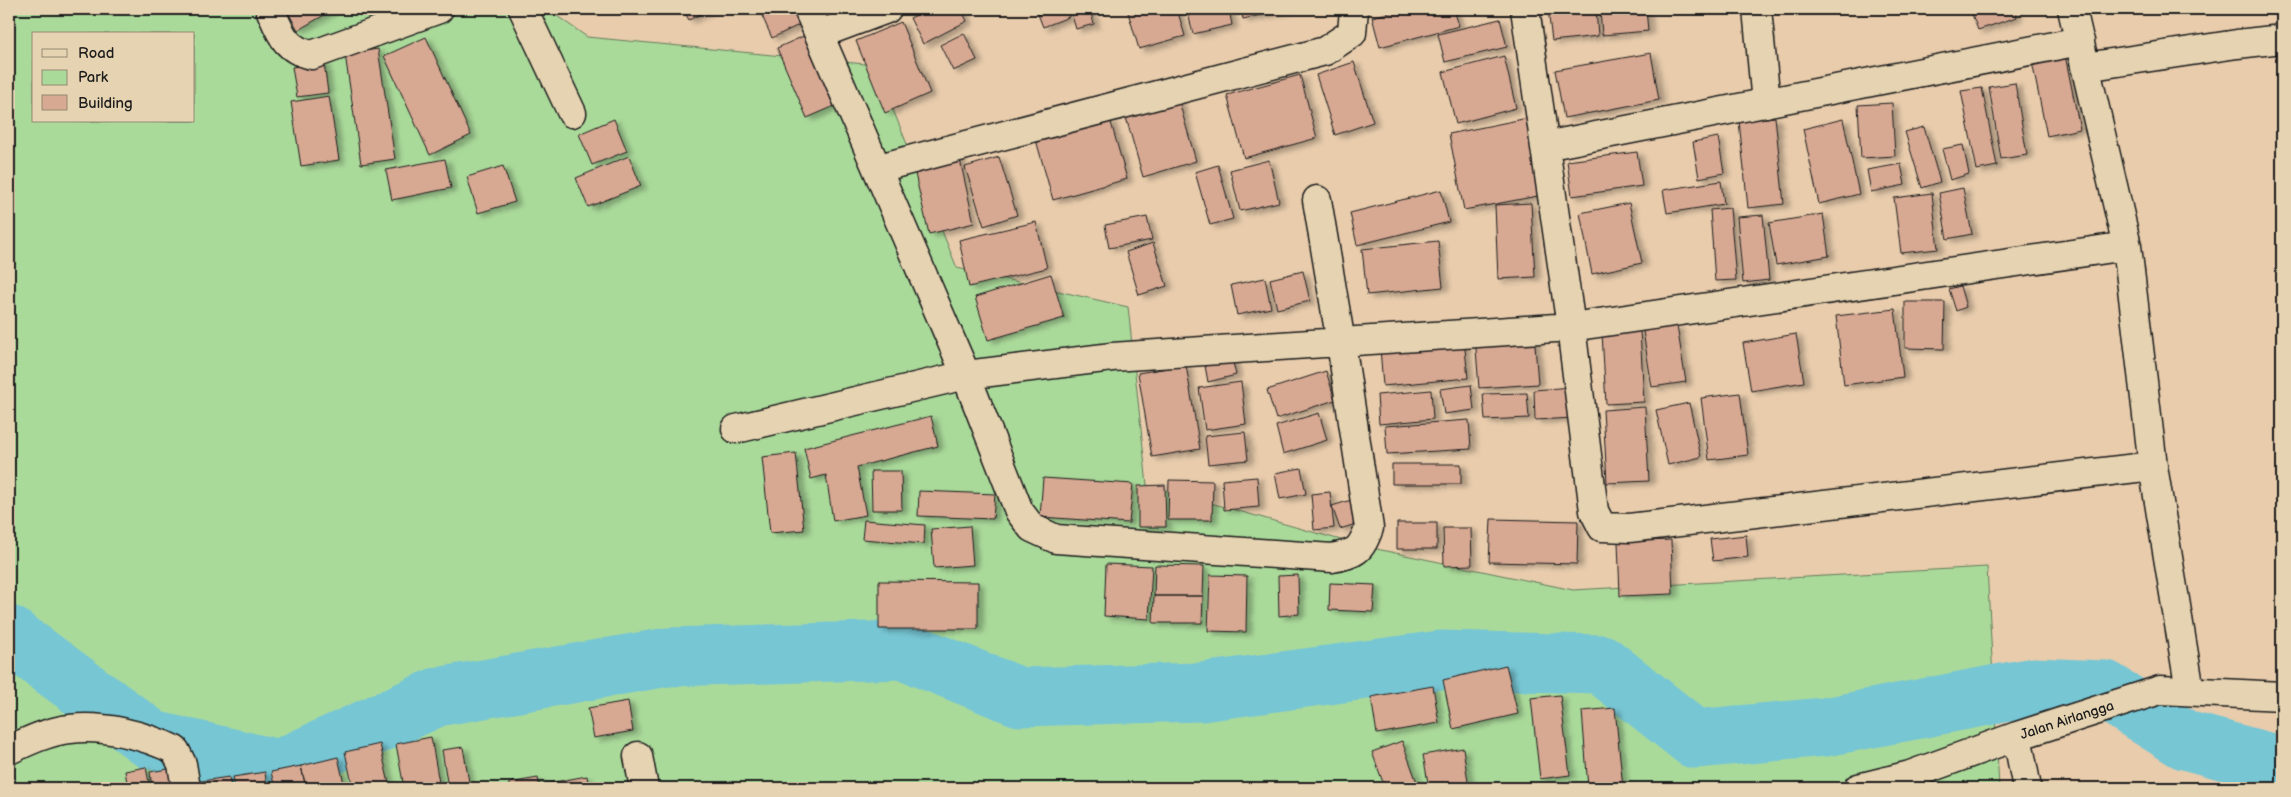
<svg xmlns="http://www.w3.org/2000/svg" width="2291" height="797" viewBox="0 0 2291 797" font-family="'Balsamiq Sans',sans-serif">
  <style>
    .green { fill: #aada9a; stroke: #637b5b; fill-rule: evenodd }
    .lines { fill: none; stroke-linecap: round; stroke-linejoin: round }
    .river { stroke: #77c6d4; stroke-width: 59 }
    .building { fill: #d7a892; stroke: #1c1c1c; filter: url(#shadow) }
    .minor-casing { stroke: #1c1c1c; stroke-width: 31 }
    .minor { stroke: #e5d3b1; stroke-width: 28 }
    .labels { text-anchor: middle; dominant-baseline: central; stroke-width: 4; stroke-linejoin: round; paint-order: stroke }
    .street-label { font-size: 14px; fill: #1c1c1c; stroke: #e5d3b1 }
  </style>
  <defs>
    <filter id="shadow"><feDropShadow dx="5.5" dy="3" stdDeviation="2.5" flood-color="#0004"/></filter>
  </defs>
  <rect width="100%" height="100%" fill="#e8ccac"/>
  <filter id="ink" filterUnits="userSpaceOnUse"><feTurbulence type="fractalNoise" baseFrequency=".02" numOctaves="2"/><feDisplacementMap in="SourceGraphic" scale="10" xChannelSelector="R" yChannelSelector="G"/><feConvolveMatrix kernelMatrix="1 2 1 2 8 2 1 2 1" color-interpolation-filters="sRGB"/></filter>
  <g filter="url(#ink)">
    <path class="green" d="M9,9H547L587,37L875,65L957,268L1128,307L1147,485L1362,546L1573,590L1987,567L1999,788H9ZM34,34H194V121H34Z"/>
    <g class="lines">
      <path class="river" d="M9,635L152,740L279,769L437,697L668,657L902,650L1020,697L1201,692L1441,660L1601,664L1695,739L1825,727L2034,687L2105,690L2185,740L2282,766"/>
    </g>
    <path class="building" d="M286,9H335L298,30Z
      M683,9H710L689,20Z
      M759,9H799L805,22L772,38Z
      M929,9H961L967,21L923,44L910,18Z
      M1036,9H1066L1069,17L1043,27Z
      M1070,9H1090L1094,24L1076,29Z
      M1127,9H1177L1185,36L1139,49Z
      M1187,9H1229L1232,25L1193,34Z
      M1241,9H1288L1243,19Z
      M1404,9H1454L1459,26L1380,47L1372,17Z
      M1548,9H1596L1598,36L1552,41Z
      M1600,9H1646L1648,31L1602,35Z
      M1970,9H2014L2017,17L1978,30Z
      M1500,19L1507,47L1445,62L1438,34Z
      M901,22L930,93L885,113L856,41Z
      M964,33L977,60L953,71L940,45Z
      M806,35L837,105L807,118L777,48Z
      M426,37L471,135L430,155L384,56Z
      M378,49L395,159L361,164L345,54Z
      M1651,53L1659,100L1564,118L1555,70Z
      M2065,55L2080,129L2047,136L2032,62Z
      M1504,56L1516,108L1456,124L1443,72Z
      M324,62L328,93L297,97L292,67Z
      M1354,62L1373,122L1335,135L1316,75Z
      M1300,75L1317,138L1244,158L1227,95Z
      M2015,83L2027,155L2001,159L1989,87Z
      M1982,88L1997,166L1977,170L1961,91Z
      M329,96L339,160L301,166L291,102Z
      M1178,98L1196,161L1143,177L1125,114Z
      M1892,103L1895,156L1861,158L1858,105Z
      M1775,117L1784,204L1748,208L1739,121Z
      M1528,118L1543,195L1464,210L1449,134Z
      M614,119L627,151L592,165L579,134Z
      M1110,119L1127,179L1053,200L1036,140Z
      M1843,119L1859,194L1819,204L1803,129Z
      M1924,127L1940,182L1922,188L1905,132Z
      M1718,137L1724,173L1699,178L1693,142Z
      M1963,145L1969,174L1950,180L1942,149Z
      M1637,152L1642,186L1572,196L1567,161Z
      M959,155L974,223L929,234L913,165Z
      M629,156L641,186L588,207L576,178Z
      M999,157L1017,215L984,226L965,167Z
      M445,159L451,188L392,200L386,170Z
      M1269,160L1279,202L1240,211L1230,170Z
      M1901,164L1905,185L1871,192L1867,170Z
      M1218,165L1233,219L1210,225L1195,172Z
      M503,166L515,202L478,213L467,177Z
      M1721,181L1724,204L1667,213L1663,190Z
      M1963,188L1972,234L1947,239L1939,193Z
      M1441,190L1449,222L1357,245L1350,213Z
      M1932,193L1938,249L1901,253L1894,198Z
      M1531,203L1535,277L1498,279L1495,205Z
      M1629,203L1642,263L1592,274L1580,213Z
      M1730,208L1736,280L1715,281L1710,210Z
      M1823,214L1829,256L1776,265L1769,223Z
      M1763,215L1769,280L1743,283L1737,217Z
      M1147,217L1152,240L1109,248L1105,225Z
      M1036,222L1047,268L969,287L959,240Z
      M1438,241L1443,287L1367,295L1362,249Z
      M1153,243L1167,286L1139,295L1126,252Z
      M1303,271L1310,301L1277,309L1270,279Z
      M1051,274L1064,318L988,340L975,297Z
      M1265,278L1271,308L1237,315L1231,285Z
      M1960,286L1966,307L1956,311L1949,289Z
      M1905,302H1945L1944,349L1905,348Z
      M1895,309L1903,377L1844,385L1836,316Z
      M1677,326L1686,382L1652,387L1643,331Z
      M1640,330L1644,402L1606,404L1602,333Z
      M1534,332L1538,384L1479,388L1475,337Z
      M1796,334L1804,382L1751,391L1743,343Z
      M1464,340L1468,378L1383,386L1380,348Z
      M1231,354L1236,375L1208,382L1204,360Z
      M1186,365L1200,449L1152,457L1138,373Z
      M1326,371L1335,400L1276,419L1267,390Z
      M1241,382L1246,424L1205,430L1199,388Z
      M1471,385L1474,410L1444,414L1440,389Z
      M1572,387L1574,418L1535,420L1534,390Z
      M1431,390L1433,419L1379,424L1377,395Z
      M1527,393L1529,418L1485,420L1483,394Z
      M1740,393L1748,455L1709,460L1701,398Z
      M1689,403L1701,457L1668,465L1656,410Z
      M1645,407L1649,481L1607,483L1603,410Z
      M1319,413L1327,440L1283,454L1276,426Z
      M931,416L938,446L857,467L866,515L833,521L826,475L811,479L804,448Z
      M1469,420L1471,449L1387,454L1385,426Z
      M1245,432L1248,460L1208,464L1205,436Z
      M796,453L804,530L770,533L762,457Z
      M1392,464H1461V484H1392Z
      M1301,468L1306,494L1280,499L1275,473Z
      M871,471H901L902,510H872Z
      M1257,477L1259,507L1224,510L1222,480Z
      M1043,478L1133,484L1129,523L1040,517Z
      M1169,480L1213,481L1212,520H1168Z
      M1165,485L1166,527H1138V486Z
      M919,491L995,494L993,519L918,516Z
      M1330,492L1334,528L1314,530L1311,494Z
      M1351,500L1359,523L1340,529L1332,506Z
      M1491,519L1578,521L1577,564L1489,562Z
      M864,520L925,525L924,544L862,539Z
      M1397,523H1437V549H1397Z
      M970,526L973,565L934,568L931,529Z
      M1443,528H1471L1472,565L1444,566Z
      M1746,535L1748,557L1713,561L1710,539Z
      M1671,540L1673,594L1620,596L1618,542Z
      M1106,564L1152,566L1149,619L1104,616Z
      M1155,565L1204,566L1203,596H1154Z
      M1210,575L1247,576L1246,632L1208,631Z
      M1298,575L1299,614L1279,616L1278,576Z
      M879,581L978,582V629H879Z
      M1330,583L1375,585L1373,612L1329,610Z
      M1154,596H1203L1202,623H1153Z
      M1506,665L1518,714L1453,729L1443,680Z
      M1433,686L1439,723L1377,734L1371,697Z
      M1560,695L1570,775L1540,779L1531,698Z
      M628,701L633,731L594,738L588,708Z
      M1615,708L1623,788H1588L1582,711Z
      M431,737L440,788H404L396,744Z
      M1402,741L1419,788H1385L1372,752Z
      M380,744L390,788H353L345,752Z
      M463,747L470,788H448L442,750Z
      M1463,748L1469,788H1429L1423,755Z
      M338,757L345,788H306L301,766Z
      M301,766L306,788H275L271,772Z
      M146,767L150,788H128L125,771Z
      M180,767L183,788H152L150,772Z
      M265,772L267,788H235L233,777Z
      M587,776L589,788H543V784Z
      M229,777L231,788H196L195,782Z
      M538,778L540,788H509V783Z
      M796,783L797,788H759Z"/>
    <g class="lines">
      <g class="minor-casing">
        <path id="minor" d="M270,9C280,32 285,50 312,55L439,9
          M523,9L572,113
          M808,9L966,375L1019,511L1032,528L1056,539L1332,558C1356,553 1360,552 1369,528L1341,343L1317,200
          M1525,9L1571,327L1594,511L1602,527L1629,528L2153,466
          M1757,9L1766,103
          M2072,9L2127,246L2153,466L2190,691
          M820,34L887,9
          M2085,67L2237,44L2282,39
          M1545,146L2080,41
          M879,168L1325,51L1352,33L1354,9
          M736,429L966,375L1112,357L1571,327L2127,246
          M2017,736L2027,788
          M9,750C28,741 49,731 70,729C104,725 144,735 175,750L182,764L186,788
          M638,756L644,788
          M1858,788L1910,775L2017,736L2160,690L2282,696"/>
      </g>
      <use href="#minor" class="minor"/>
    </g>
  </g>
  <g class="labels">
    <g class="street-label">
      <text transform="translate(2067 720) rotate(-18)">Jalan Airlangga</text>
    </g>
  </g>
  <rect width="2291" height="797" fill="none" stroke="#e5d3b1" stroke-width="30"/>
  <rect x="15" y="15" width="2261" height="767" fill="none" stroke="#1c1c1c" stroke-width="2" filter="url(#ink)"/>
  <rect x="32" y="32" width="162" height="90" fill="#e5d3b1" stroke="#958a75"/>
  <rect x="42" y="49" width="25" height="8" fill="#e5d3b1" stroke="#958a75"/>
  <text x="78" y="58" font-size="15" fill="#1c1c1c">Road</text>
  <rect x="42" y="70" width="25" height="15" fill="#aada9a" stroke="#958a75"/>
  <text x="78" y="82" font-size="15" fill="#1c1c1c">Park</text>
  <rect x="42" y="95" width="25" height="15" fill="#d7a892" stroke="#958a75"/>
  <text x="78" y="108" font-size="15" fill="#1c1c1c">Building</text>
</svg>
